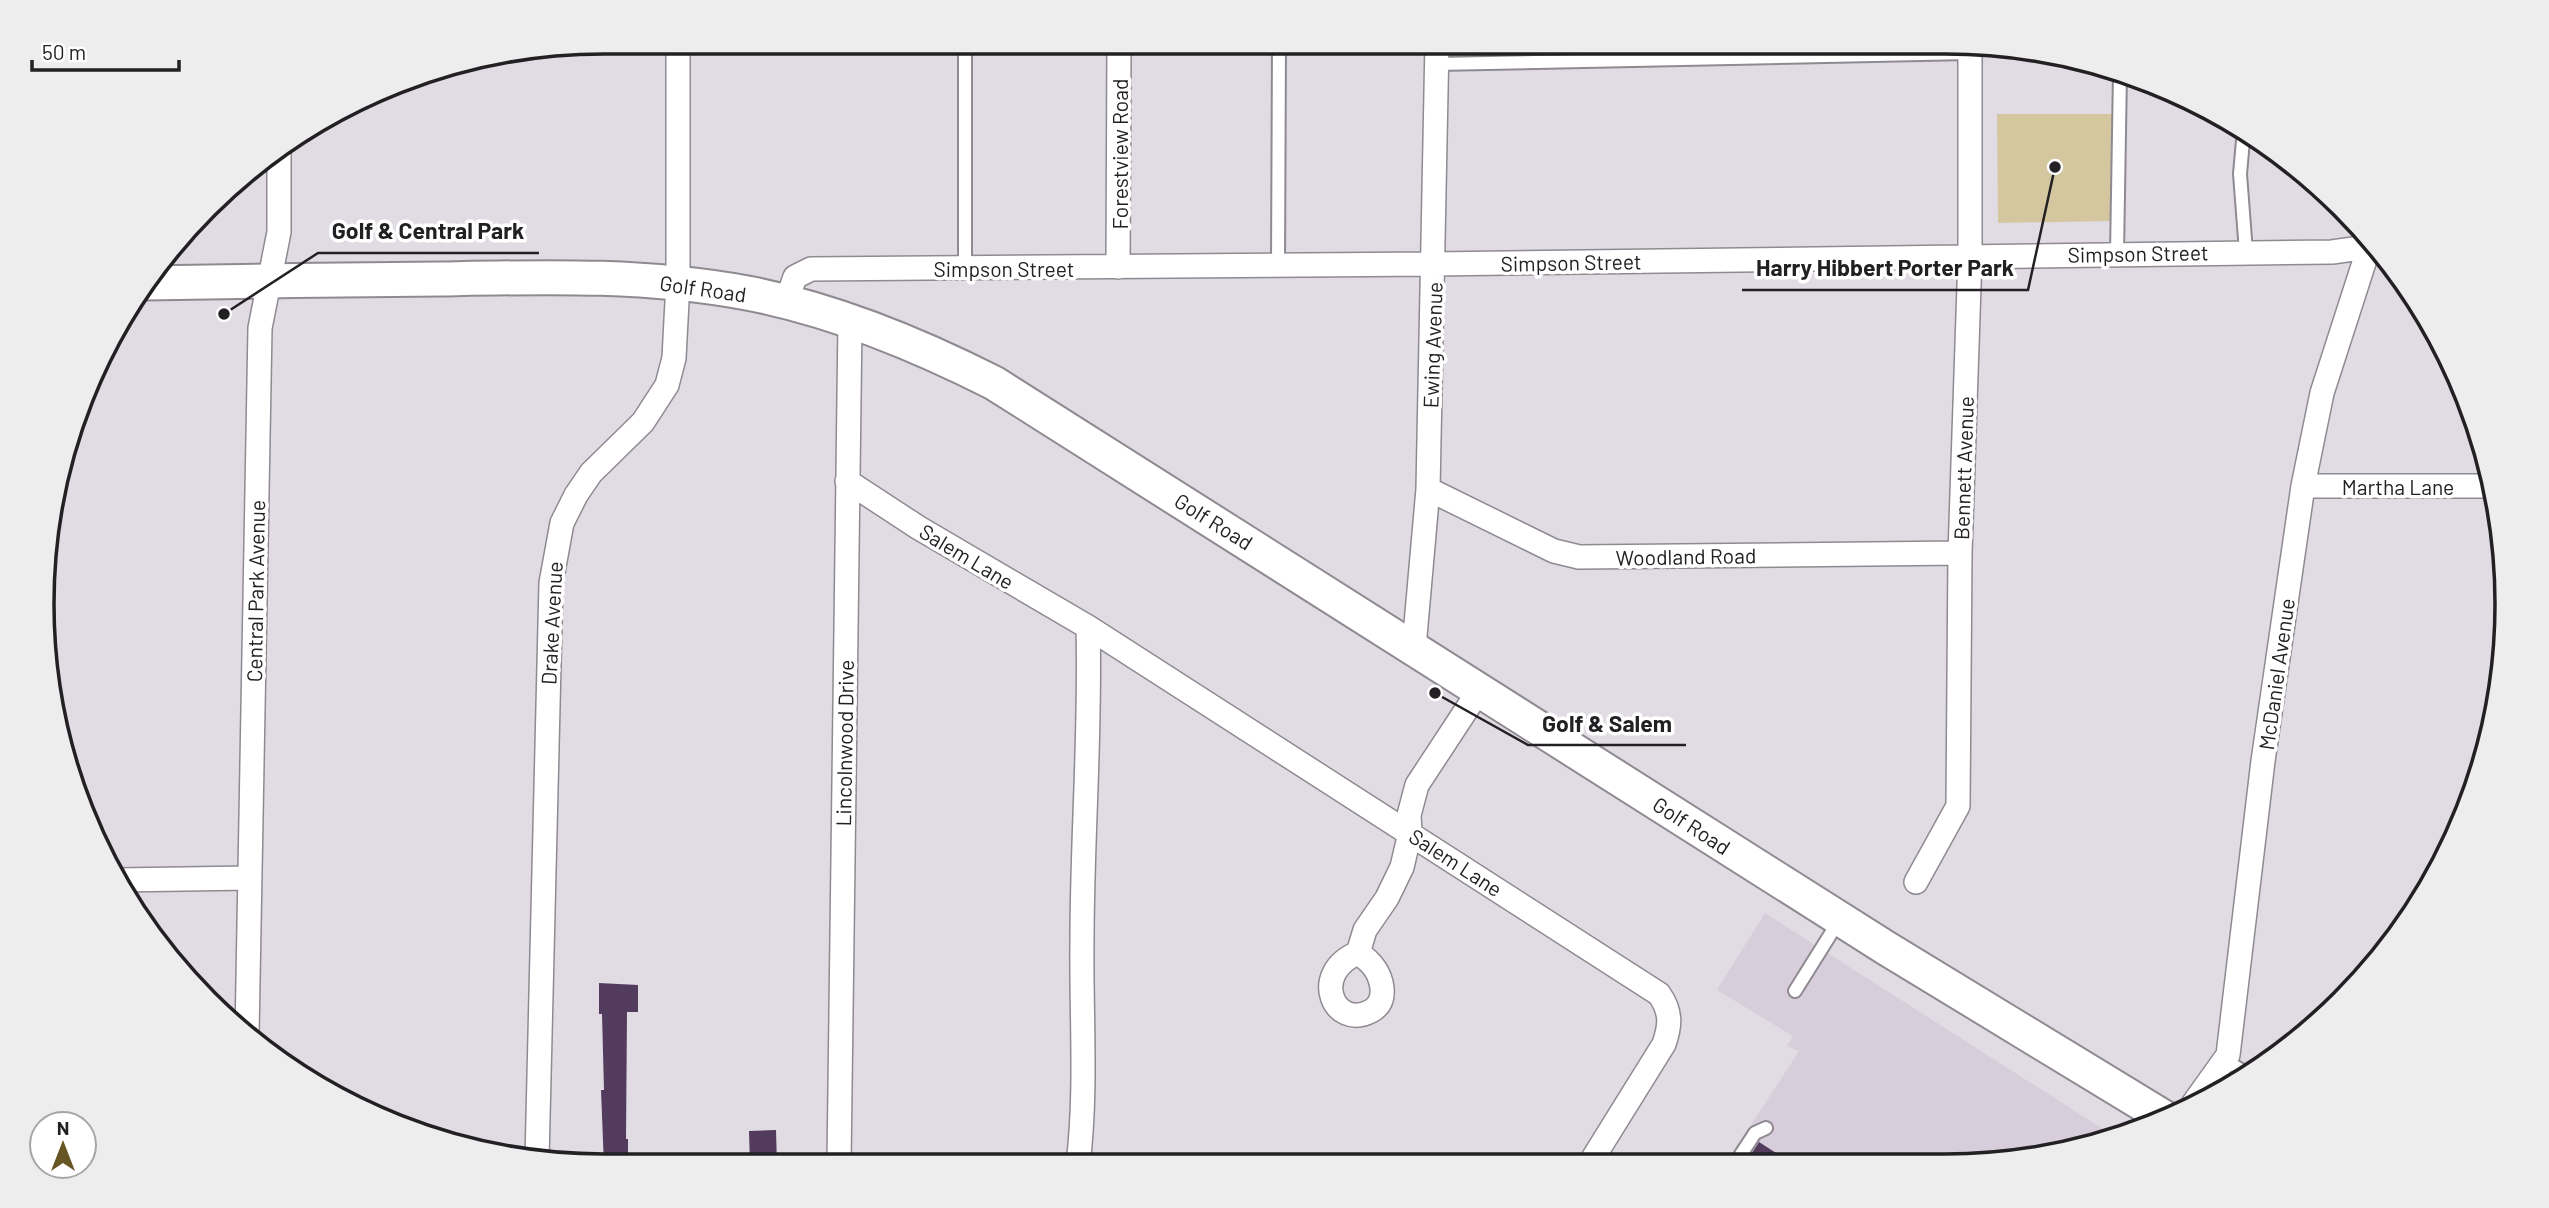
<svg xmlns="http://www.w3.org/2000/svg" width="2549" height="1208" viewBox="0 0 2549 1208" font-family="Barlow,sans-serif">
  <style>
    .built { fill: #d7cddb }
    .green { fill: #d4c7a0 }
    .building { fill: #523b5d }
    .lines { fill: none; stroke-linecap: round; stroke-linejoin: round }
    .service-casing { stroke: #8f8a91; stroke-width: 16 }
    .minor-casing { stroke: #8f8a91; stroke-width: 26 }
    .secondary-casing { stroke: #8f8a91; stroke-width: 37 }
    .service { stroke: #fff; stroke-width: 12 }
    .minor { stroke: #fff; stroke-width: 23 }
    .secondary { stroke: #fff; stroke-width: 33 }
    .labels { text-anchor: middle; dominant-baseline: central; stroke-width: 7; stroke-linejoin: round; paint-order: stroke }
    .street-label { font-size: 21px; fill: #222023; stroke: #fff }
    .rim { fill: none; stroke: #222023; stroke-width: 3.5 }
    .leader { fill: none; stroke: #222023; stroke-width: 2.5 }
    .callout-dot { fill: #222023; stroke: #fff; stroke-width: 2.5 }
    .callout-label { font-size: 23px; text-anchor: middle; font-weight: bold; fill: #222023; stroke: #fff; stroke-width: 7; stroke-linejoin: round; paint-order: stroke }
  </style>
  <rect width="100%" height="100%" fill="#e1dce4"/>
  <path class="built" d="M1765,913L2114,1136L2019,1161L1727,1162L1799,1051L1787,1046L1793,1036L1717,990Z"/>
  <path class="green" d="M1997,114H2113L2112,221L1998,223Z"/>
  <path class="building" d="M599,983L638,985V1012H627L626,1139H628V1166H604L601,1090H604L602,1014H599Z
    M776,1130L777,1165L750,1166L749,1131Z
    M1759,1142L1790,1162H1746Z"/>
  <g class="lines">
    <g class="service-casing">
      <path id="service" d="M965,42V268
        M1437,64L1970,53
        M2244,129L2240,174L2246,252
        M2117,254L2120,72
        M1278,266L1279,42
        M1795,991L1840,919
        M2224,1060L2246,1073
        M1736,1162L1755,1133L1766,1128"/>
    </g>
    <g class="minor-casing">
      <path id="minor" d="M1118,267L1119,42
        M786,302L795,277L811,269L1434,264L2332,252L2375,246
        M847,481L919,528L1088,627L1659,994C1671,1011 1671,1024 1664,1044L1590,1163
        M2303,486H2493
        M1428,489L1554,551L1579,557L1960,553
        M1414,647L1428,489L1437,42
        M117,880L250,878
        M1916,882L1958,806L1960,553L1970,256V44
        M1358,953L1365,930L1387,898L1402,867L1410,833L1409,815L1417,785L1480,689
        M1358,953C1372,962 1380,972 1382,988C1383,998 1380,1006 1371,1011C1334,1031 1309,973 1358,953Z
        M247,1035L260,328L279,232V149
        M2193,1104L2228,1055L2263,761L2303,486L2322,393L2371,241
        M537,1159L551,583L562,523L576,495L591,473L643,422L667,385L674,358L678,282V42
        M1078,1164C1087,1091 1081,1015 1082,941C1082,836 1091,732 1088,627
        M839,1165L850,322"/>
    </g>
    <g class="secondary-casing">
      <path id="secondary" d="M145,283C244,281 342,280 441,279C546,277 642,274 747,293C832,309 917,344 994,383L1886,948L2167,1119"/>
    </g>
    <use href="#service" class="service"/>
    <use href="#minor" class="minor"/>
    <use href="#secondary" class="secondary"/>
  </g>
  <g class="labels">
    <g class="street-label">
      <text transform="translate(1119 154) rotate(-90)">Forestview Road</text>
      <text transform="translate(2138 253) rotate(-1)">Simpson Street</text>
      <text transform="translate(1571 262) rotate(-1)">Simpson Street</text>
      <text x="1004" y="268">Simpson Street</text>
      <text transform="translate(703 288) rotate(8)">Golf Road</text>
      <text transform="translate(1432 345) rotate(-88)">Ewing Avenue</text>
      <text transform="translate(1963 468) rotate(-88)">Bennett Avenue</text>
      <text x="2398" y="486">Martha Lane</text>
      <text transform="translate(1214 521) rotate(32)">Golf Road</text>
      <text transform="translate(967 556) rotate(31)">Salem Lane</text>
      <text transform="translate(1686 556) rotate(-1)">Woodland Road</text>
      <text transform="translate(255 591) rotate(-89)">Central Park Avenue</text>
      <text transform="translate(551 623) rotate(-87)">Drake Avenue</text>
      <text transform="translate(2276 674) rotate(-82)">McDaniel Avenue</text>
      <text transform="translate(844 743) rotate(-89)">Lincolnwood Drive</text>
      <text transform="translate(1692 825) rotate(33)">Golf Road</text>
      <text transform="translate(1456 862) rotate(33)">Salem Lane</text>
    </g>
  </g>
  <path d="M0 0H2549V1208H0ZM604 54H1945A550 550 0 0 1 2495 604V604A550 550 0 0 1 1945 1154H604A550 550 0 0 1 54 604V604A550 550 0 0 1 604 54Z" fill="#ededed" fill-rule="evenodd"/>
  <path class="rim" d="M604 54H1945A550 550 0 0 1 2495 604V604A550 550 0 0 1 1945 1154H604A550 550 0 0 1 54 604V604A550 550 0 0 1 604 54Z"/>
  <path class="leader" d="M224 314L318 253H539M2055 167L2028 290H1742M1435 693L1528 745H1686"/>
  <g class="callout-dot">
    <circle cx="224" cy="314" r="7"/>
    <circle cx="2055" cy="167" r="7"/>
    <circle cx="1435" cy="693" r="7"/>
  </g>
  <g class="callout-label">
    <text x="428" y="239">Golf &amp; Central Park</text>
    <text x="1885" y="276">Harry Hibbert Porter Park</text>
    <text x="1607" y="732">Golf &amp; Salem</text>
  </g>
  <g transform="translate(63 1145)"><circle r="33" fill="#ffffff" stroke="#a7a6a7" stroke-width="2"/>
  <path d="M0-5L12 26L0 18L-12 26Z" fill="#665623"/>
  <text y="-10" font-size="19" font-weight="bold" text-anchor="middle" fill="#222023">N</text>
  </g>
  <path d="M32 60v10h147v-10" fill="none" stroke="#222023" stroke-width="3.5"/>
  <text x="42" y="60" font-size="21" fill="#222023" stroke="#ffffff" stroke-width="5" paint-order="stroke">50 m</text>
</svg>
